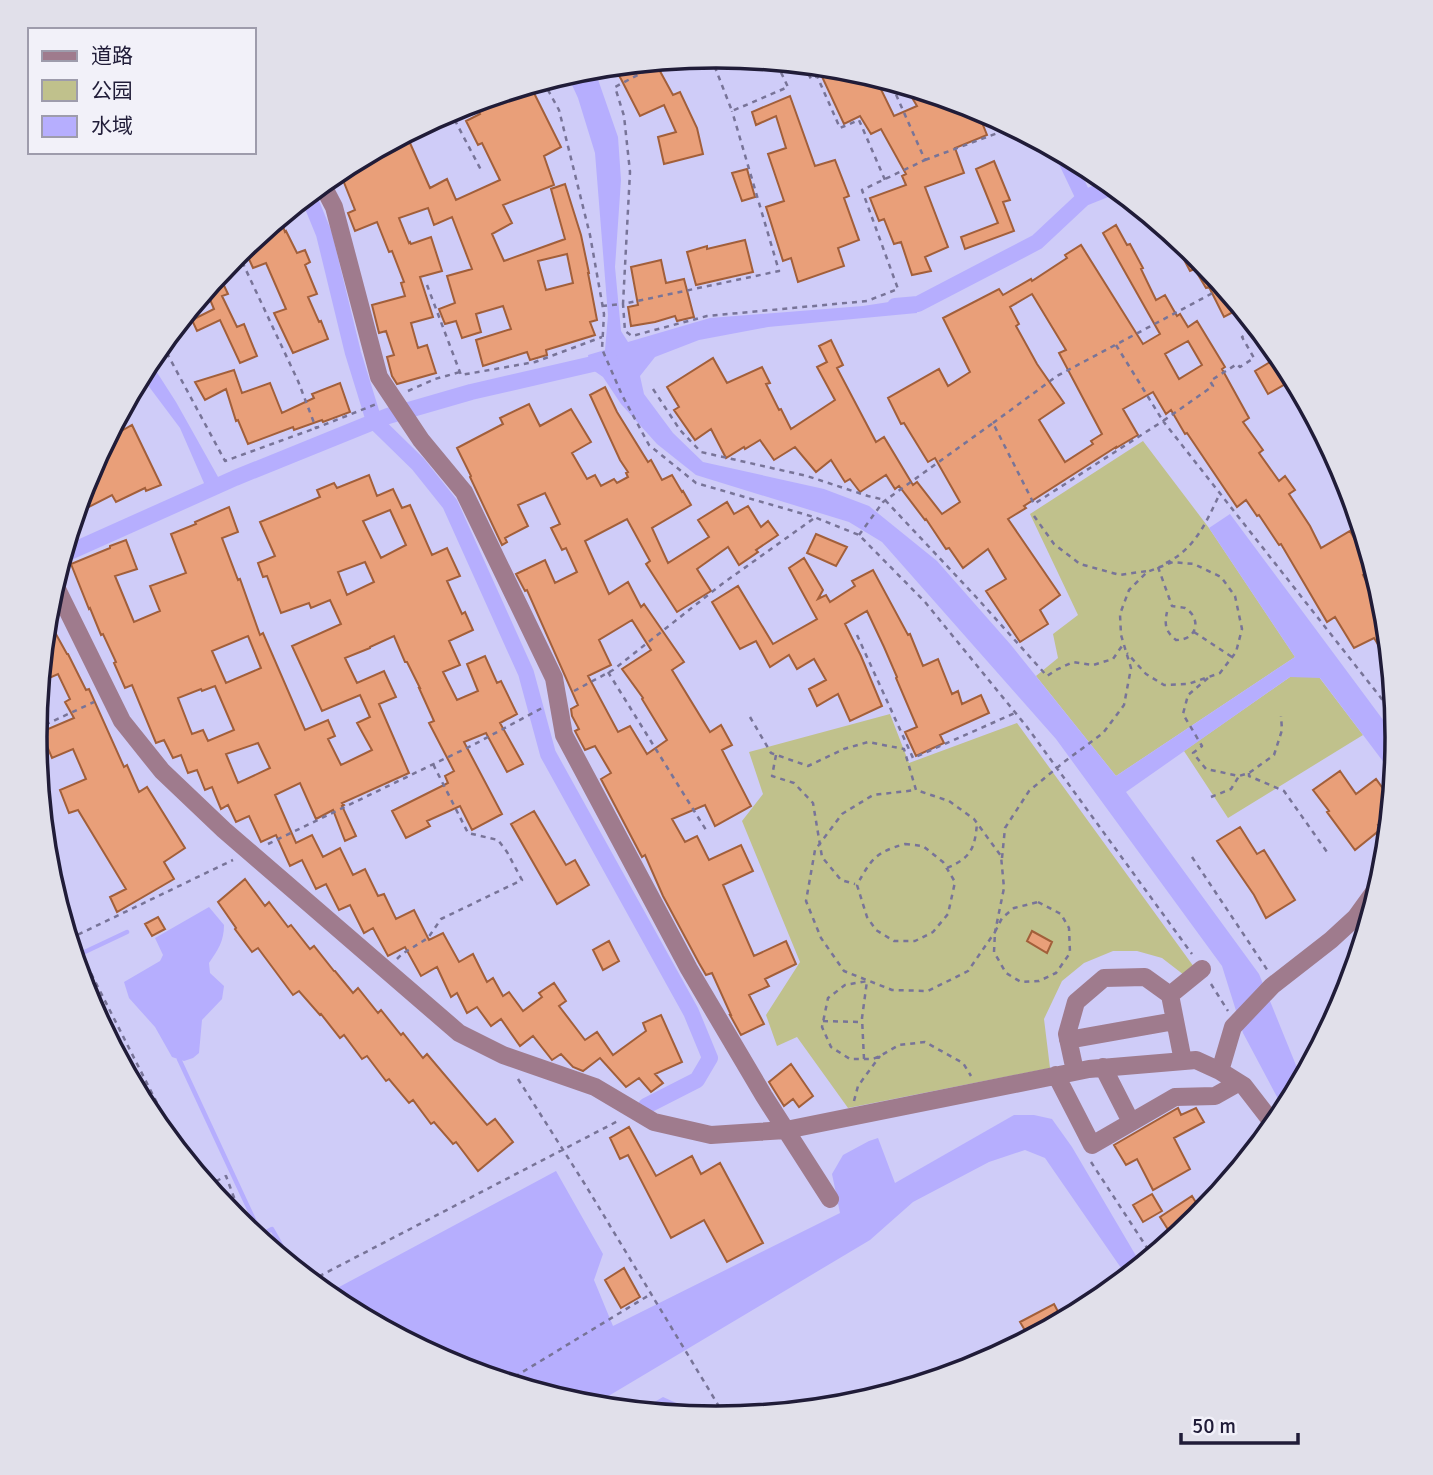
<svg xmlns="http://www.w3.org/2000/svg" width="1433" height="1475" viewBox="0 0 1433 1475" font-family="Signika,'Noto Sans SC',sans-serif">
  <style>
    .green { fill: #c0c18c }
    .water { fill: #b6aefe }
    .lines { fill: none; stroke-linecap: round; stroke-linejoin: round }
    .stream { stroke: #b6aefe; stroke-width: 4.5 }
    .canal { stroke: #b6aefe; stroke-width: 16 }
    .building { fill: #e99f79; stroke: #a25f3a; stroke-width: 2; fill-rule: evenodd }
    .path { stroke: #787498; stroke-width: 2.5; stroke-dasharray: 5 5; stroke-linecap: butt }
    .minor { stroke: #9f7b8d; stroke-width: 18 }
    .rim { fill: none; stroke: #201c38; stroke-width: 3.5 }
  </style>
  <rect width="100%" height="100%" fill="#cfccf8"/>
  <path class="green" d="M1143,441L1209,528L1295,657L1116,776L1036,676L1058,658L1053,634L1078,615L1030,514Z
    M1290,677H1319L1363,735L1228,818L1184,751Z
    M890,714L909,763L1017,723L1194,967L1184,975L1162,958L1137,951H1113L1084,963L1062,981L1044,1019L1050,1068L848,1108L797,1037L777,1046L766,1015L800,962L742,821L763,794L749,752Z"/>
  <path class="water" d="M594,68L618,137L621,180L615,267L621,331L628,342L710,318L863,306L915,298L917,313L768,327L699,340L655,357L640,376L644,394L673,433L703,462L824,489L869,506L937,561L1011,645L1116,776L1295,657L1209,528L1230,514L1398,740L1394,776L1320,678L1290,677L1126,792L1259,974L1302,1080L1285,1112L1243,1033L1222,966L1056,739L882,542L849,522L696,475L657,444L621,404L603,377L590,368L588,355L605,350L608,315L595,153L578,98L567,74L584,69Z
    M149,360L176,402L222,484L207,490L180,428L141,376Z
    M209,907L224,925C224,941 218,950 209,963L210,973L224,986L222,999L202,1020L199,1053L193,1058L184,1061L172,1057L155,1027L129,998L124,982L160,961L163,955L155,938Z
    M1352,979L1342,1005L1334,991Z
    M1014,1115H1034L1052,1119L1072,1147L1142,1266L1128,1278L1045,1158L1025,1150L989,1162L913,1202L870,1240L590,1407L583,1406L455,1367L338,1304L326,1294L556,1171L603,1254L594,1280L613,1326L840,1213L832,1174L843,1155L869,1141L878,1138L895,1183Z
    M663,1397L694,1411L698,1417L639,1411Z"/>
  <g class="lines">
    <path class="stream" d="M74,957L127,932
      M179,1059L261,1235L272,1229L294,1268"/>
    <path class="canal" d="M1063,154L1084,198L1114,186
      M308,195L324,234L353,353L374,421L418,464L450,504L526,673L548,754L691,1012L710,1058L697,1080L646,1106
      M895,306L918,304L1037,242L1084,198
      M63,555L235,478L388,416L471,392L610,360"/>
  </g>
  <path class="building" d="M655,62L673,95L680,92L697,128L703,154L664,164L658,137L676,132L664,105L640,116L621,79L613,66Z
    M817,66L850,69L875,77L894,116L917,106L905,86L978,108L991,115L981,120L987,135L955,148L964,173L925,187L948,247L925,257L931,271L912,275L901,242L894,244L884,219L879,221L870,198L906,185L902,176L906,174L881,129L871,134L860,116L844,124Z
    M530,85L561,147L544,156L554,185L503,205L512,223L492,234L504,261L565,239L551,189L565,184L581,235L589,273H588L597,320L590,322L595,335L546,350L547,355L530,360L527,352L483,366L476,340L511,329L503,306L476,314L481,332L462,338L456,321L445,324L439,309L455,303L447,276L472,269L452,217L434,225L428,208L399,218L409,243L410,242L411,244L431,237L442,271L420,277L433,317L411,323L418,348L427,345L436,373L397,384L392,376L387,357L394,355L386,331L379,333L372,305L405,296L401,283L404,282L392,251L389,252L377,222L355,231L348,213L355,210L339,170L406,134L430,188L447,179L456,200L500,180L482,143L478,145L466,121L480,114L474,102ZM567,254L573,283L546,290L538,261Z
    M790,96L815,166L835,160L849,196L844,198L859,240L838,248L844,266L798,282L791,258L783,261L766,207L784,201L768,154L786,148L776,116L756,125L752,112Z
    M994,161L1010,200L1003,202L1014,231L965,249L961,237L998,223L976,169Z
    M747,169L755,197L742,201L732,173Z
    M280,218L285,232L286,231L297,253L305,250L310,262L305,265L317,294L308,297L319,322L321,321L328,339L293,353L274,313L286,309L266,263L253,268L244,248Z
    M1116,225L1127,245L1130,244L1143,268L1141,269L1156,300L1165,295L1177,316L1180,314L1188,327L1197,321L1225,367L1222,369L1249,418L1243,422L1263,450L1259,453L1279,481L1285,476L1295,490L1289,494L1310,526L1321,548L1350,531L1363,554L1369,551L1374,569L1363,575L1374,596L1381,592L1385,605L1391,665L1374,638L1354,648L1335,617L1327,622L1281,544L1279,545L1259,515L1257,516L1246,500L1237,507L1187,433L1185,434L1171,410L1166,414L1153,392L1123,409L1138,435L1116,448V447L1024,506L1026,508L1008,519L1060,595L1040,610L1048,624L1020,642L986,591L1006,579L988,549L963,568L949,548L946,549L926,519L925,520L899,486L895,489L886,475L860,492L850,479L845,482L831,460L816,472L795,447L774,460L760,440L745,449L744,447L726,458L711,429L695,440L674,410L679,407L667,387L713,358L727,383L762,367L770,383L766,384L779,410L781,409L791,429L835,400L817,367L827,362L819,346L831,340L843,365L837,368L876,442L884,437L913,485L917,482L942,514L960,502L935,458L928,462L904,423L901,424L888,398L939,369L948,386L970,372L943,318L999,289L1003,295L1031,279L1032,281L1067,258L1065,255L1081,245L1143,344L1160,334L1103,233ZM1032,294L1066,350L1059,353L1102,434L1091,441L1093,444L1065,462L1039,420L1064,403L1037,364L1016,326L1019,324L1010,307ZM1188,341L1202,365L1179,379L1165,354Z
    M1170,233L1195,253L1198,259L1200,258L1221,284L1235,311L1224,317L1209,287L1206,288L1197,273L1201,271L1199,267L1190,271Z
    M745,240L753,272L696,285L687,252L707,246V249Z
    M661,260L666,283L684,279L694,317L677,321L675,316L655,322L631,326L628,307L638,305L631,267Z
    M219,275L228,294L222,296L237,327L244,324L257,356L240,363L220,320L197,331L192,320L214,309L206,290Z
    M1275,359L1283,371L1288,368L1294,379L1268,394L1255,371Z
    M234,370L242,393L270,383L282,413L314,398L312,394L340,383L350,412L323,422L322,420L294,430L293,427L248,444L238,420L236,421L226,389L205,400L195,382Z
    M605,387L617,412L648,462L651,460L662,480L672,475L682,492L683,491L691,505L652,528L668,563L709,537L698,520L727,502L734,514L748,506L761,527L768,521L778,535L756,550L758,552L739,565L728,547L697,569L711,591L677,612L646,564L650,561L627,519L585,541L609,594L628,582L641,607L644,604L684,662L672,670L710,732L721,725L732,745L722,750L751,806L715,826L705,805L672,819L685,842L697,836L709,860L741,845L753,871L723,885L754,956L786,941L796,964L765,979L769,986L749,995L764,1024L741,1035L730,1015H731L712,973L706,975L699,963L663,896L645,855L642,857L601,779L611,773L595,746L585,750L575,731L579,729L572,716L571,709L578,705L527,590L525,591L516,574L545,560L555,583L577,572L566,548L562,550L551,528L560,524L545,493L518,505L528,526L505,538L507,542L502,545L470,477L471,476L457,448L503,424L500,418L529,404L540,426L571,409L591,442L572,453L587,479L595,475L601,486L614,479L617,483L628,477L626,473L628,472L620,460L590,395ZM632,620L651,650L622,669L643,698L642,699L667,740L647,754L630,726L618,732L588,676L611,665L599,640Z
    M117,419L123,430L132,425L161,485L146,491L145,488L116,502L112,495L87,508L81,496L87,477L100,470L97,464L103,461L99,454Z
    M369,475L377,496L393,489L402,508L410,505L432,555L447,548L460,576L447,581L462,614L465,612L473,630L449,641L460,665L443,672L457,700L478,691L467,664L485,656L497,683L501,681L517,714L500,723L523,764L507,772L486,733L464,742L502,814L472,830L460,806L427,821L430,826L406,838L392,811L448,783L445,776L454,771L429,723L434,721L419,688H420L407,662H405L394,636L370,647V648L345,658L357,683L384,671L396,697L379,704L409,773L342,803L344,805L342,806L356,836L345,841L333,810L316,819L300,783L275,795L296,843L312,835L323,857L340,848L353,875L365,869L378,896L384,894L396,919L414,910L429,940L443,933L459,962L473,954L487,982L493,978L503,996L509,992L523,1011L542,997L539,993L554,983L566,1001L559,1006L585,1040L597,1032L613,1055L646,1031L643,1023L661,1015L682,1062L655,1074L663,1083L651,1092L639,1078L626,1087L600,1058L583,1071L573,1067L561,1054L552,1060L533,1036L520,1046L501,1019L491,1026L477,1007L467,1013L457,993L451,997L437,967L421,976L405,947L388,956L373,928L364,933L350,905L339,910L326,884L316,889L302,860L290,866L276,835L261,842L249,816L236,822L228,805L221,809L212,787L205,790L197,770L188,773L181,755L173,758L164,740L156,743L132,685L125,688L114,663L116,662L103,634L101,635L90,608L89,609L71,564L110,548V546L126,540L137,569L115,576L134,622L160,611L150,586L186,573L171,534L196,524L195,522L229,507L238,532L222,538L238,580L240,579L260,635L263,633L305,730L328,720L335,736L328,739L341,765L372,750L357,723L370,717L360,695L322,711L292,646L341,624L330,600L311,608L309,603L281,613L267,576L263,577L258,563L275,556L260,522L320,497L317,490L334,483L337,488ZM390,510L406,545L381,558L363,521ZM365,562L374,582L347,595L338,572ZM248,636L261,668L226,683L212,651ZM215,686L234,730L208,741L203,730L192,734L178,698L201,689L202,691ZM258,743L270,768L238,783L226,754Z
    M816,534L847,547L836,566L807,553Z
    M804,558L823,590L818,599L826,595L830,602L855,586L852,581L873,570L908,635L910,634L923,666L938,659L952,694L958,691L962,704L981,695L989,713L940,735L944,743L916,756L905,732L917,727L896,678L897,677L884,647L867,611L845,624L861,656L882,706L850,721L838,694L817,706L809,689L826,680L814,659L797,669L789,655L770,667L756,641L740,649L712,602L738,586L773,644L817,619L789,568Z
    M47,618L67,654H68L86,690L89,689L124,767L127,765L139,792L147,787L185,848L164,862L174,879L117,912L110,897L126,889L78,810L69,813L60,790L86,779L73,749L52,758L41,732L74,718L65,702L70,699L58,674L47,679L42,669Z
    M1340,771L1356,794L1376,779L1392,801L1390,816L1378,825L1381,829L1355,850L1327,812L1329,811L1313,790Z
    M534,811L566,865L575,860L589,885L557,904L511,824Z
    M1240,827L1257,854L1264,850L1295,900L1266,918L1254,895L1217,841Z
    M245,879L265,906L269,902L288,927L291,925L310,949L314,946L334,971H335L353,993L358,988L378,1013L381,1010L401,1035L403,1033L423,1058L427,1054L487,1125L495,1119L513,1142L478,1171L456,1142L453,1144L434,1122L431,1124L413,1100L409,1103L389,1079L386,1081L367,1056L362,1059L344,1035L340,1038L321,1014L320,1015L299,991L293,995L258,948L252,952L235,929L236,928L218,902Z
    M158,917L165,929L152,936L145,924Z
    M1032,931L1052,942L1047,953L1027,941Z
    M609,941L619,961L603,970L593,950Z
    M791,1064L813,1096L799,1107L793,1099L784,1106L769,1082Z
    M1178,1108L1181,1115L1196,1108L1204,1122L1174,1138L1190,1169L1153,1190L1137,1159L1126,1165L1114,1145Z
    M629,1127L656,1176L692,1156L701,1174L720,1163L763,1243L727,1262L704,1220L671,1238L628,1155L620,1159L610,1138Z
    M1152,1194L1162,1211L1143,1222L1133,1205Z
    M1192,1196L1203,1214L1174,1239L1160,1217Z
    M624,1268L640,1297L621,1308L605,1280Z
    M1054,1304L1063,1321L1030,1339L1020,1322Z"/>
  <g class="lines">
    <path class="path" d="M711,57L732,111L788,87L776,62
      M664,61L615,87L624,116L630,172L623,304L779,271L732,111
      M804,65L811,79L817,76L840,128L859,120L885,180
      M543,81L559,110L590,235L604,314L602,349L622,395L649,445L696,483L814,517L859,535L925,602L1027,727L1192,954
      M450,111L481,170
      M925,160L1014,127
      M238,253L298,381L316,428L379,403
      M427,285L461,375L535,362L602,337
      M602,306L623,304L625,331L632,336L707,316L867,301L898,289L862,190L925,160L890,81
      M162,344L225,461L316,428
      M1116,345L1163,421L1213,386L1210,381L1237,364L1240,367L1254,358L1242,337L1258,328
      M653,389L680,430L701,452L807,476L868,496L885,500L977,598L1047,676L1056,670L1073,662L1093,665L1113,659L1124,643
      M408,391L435,379L460,372
      M993,423L1057,376L1224,287
      M1034,516L1054,544L1080,564L1120,575L1147,571
      M859,535L883,502L993,423L1034,504L1163,421L1396,717
      M1166,563C1195,549 1207,521 1220,493
      M1158,567L1172,606C1176,607 1182,607 1185,608C1201,617 1199,640 1176,640C1166,632 1164,625 1167,612
      M1194,632L1232,657
      M857,635L913,758L1015,713
      M608,672L706,830
      M1208,678L1188,695L1183,714L1202,746L1193,753L1206,769L1239,776L1249,773L1274,755L1282,730L1281,716
      M574,691L613,670L722,584L813,519
      M750,717L771,753L808,766L844,749L868,742L904,749L916,790L873,795L842,814L815,850L806,901L821,938L844,971L892,990L928,991L968,971L995,932L1004,888L1001,856L974,819L949,801L916,790
      M36,729L94,702
      M776,755L772,776L794,783L813,803L822,857L841,880L855,884
      M1249,773V776L1284,791L1327,852
      M1211,797L1231,789L1239,776
      M268,844L473,745L544,707
      M905,844L923,846L943,862L955,882L948,914L933,932L915,941H894L876,930L867,917L857,885C871,859 876,852 905,844Z
      M1192,857L1268,971
      M1002,858L1005,828L1029,791L1064,762L1103,733L1124,705L1131,668L1121,635L1120,614L1129,590L1147,572L1173,562L1194,564L1221,577L1235,596L1242,629L1236,652L1220,673L1188,684L1164,685L1146,674L1127,653
      M947,868C971,858 975,848 977,823
      M1038,902L1061,914L1069,928L1070,953L1056,973L1039,981L1021,982L1006,973L994,952L995,932L1002,918L1014,908Z
      M73,938L186,1160
      M69,939L233,860
      M397,959L402,954L428,938L441,919L522,880L507,852L498,840L468,833L433,764
      M1211,984L1228,1011
      M823,1021L862,1022
      M864,1059L862,1018L867,981L845,985L828,998L822,1027L831,1047L850,1059H873L880,1056L899,1045L925,1042L963,1063L971,1076
      M518,1079L586,1186L726,1418
      M854,1101L858,1086L880,1056
      M1091,1162L1153,1257
      M207,1186L226,1176L242,1219L244,1227
      M310,1281L618,1121
      M506,1382L651,1294"/>
    <path class="minor" d="M322,184L334,207L379,377L421,440L464,492L554,678L564,735L689,969L764,1096L830,1199
      M54,583L122,721L162,771L224,830L459,1033L503,1055L595,1087L654,1122L711,1135L786,1130L1089,1069L1196,1060L1220,1071L1244,1086L1275,1126
      M1170,995L1202,969
      M1068,1040L1175,1021
      M1103,1067L1131,1122
      M1075,1071L1067,1034L1076,1002L1104,978L1145,977L1170,995L1183,1061
      M1220,1071L1233,1027L1272,986L1331,940L1356,917L1382,881
      M1056,1075L1092,1145L1175,1097L1215,1096L1238,1083"/>
  </g>
  <path d="M0 0H1433V1475H0ZM47 737a669 669 0 1 1 1338 0a669 669 0 1 1-1338 0Z" fill="#e1e0ea" fill-rule="evenodd"/>
  <path class="rim" d="M47 737a669 669 0 1 1 1338 0a669 669 0 1 1-1338 0Z"/>
  <rect x="28" y="28" width="228" height="126" fill="#f2f1f9" stroke="#9e9cac" stroke-width="2"/>
  <rect x="42" y="51" width="35" height="10" fill="#9f7b8d" stroke="#9e9cac" stroke-width="2"/>
  <text x="91" y="63" font-size="21" fill="#201c38">道路</text>
  <rect x="42" y="80" width="35" height="21" fill="#c0c18c" stroke="#9e9cac" stroke-width="2"/>
  <text x="91" y="98" font-size="21" fill="#201c38">公园</text>
  <rect x="42" y="116" width="35" height="21" fill="#b6aefe" stroke="#9e9cac" stroke-width="2"/>
  <text x="91" y="133" font-size="21" fill="#201c38">水域</text>
  <path d="M1181 1433v10h117v-10" fill="none" stroke="#201c38" stroke-width="3.5"/>
  <text x="1192" y="1433" font-size="21" fill="#201c38" stroke="#f2f1f9" stroke-width="5" paint-order="stroke">50 m</text>
</svg>
